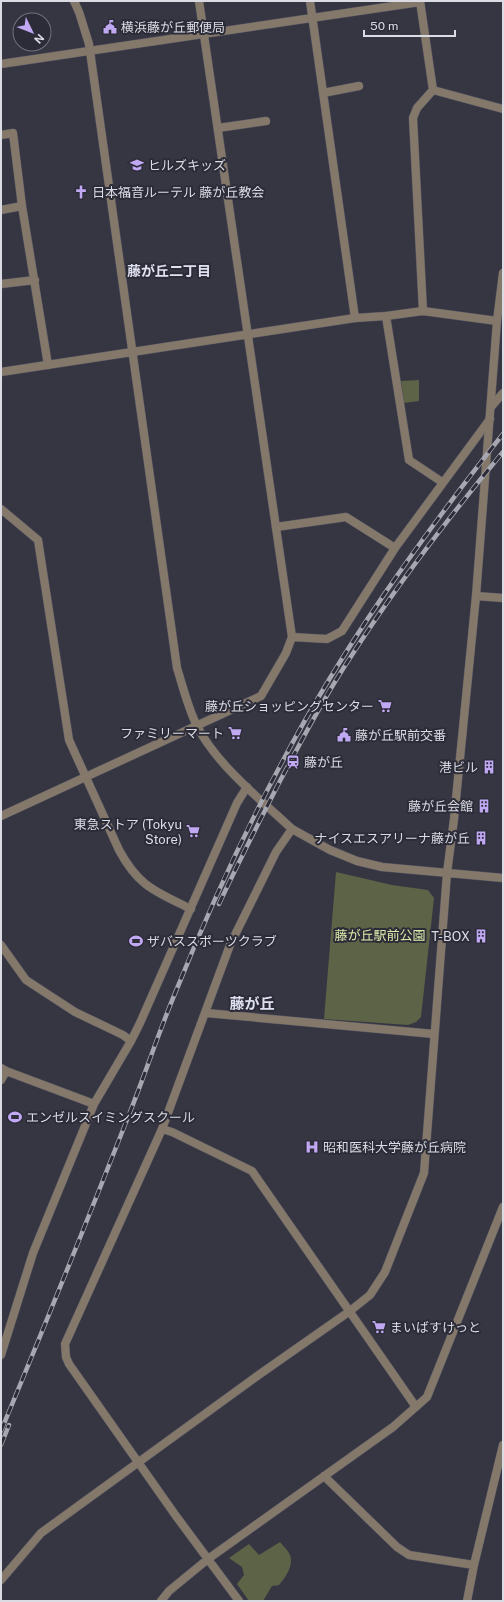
<svg xmlns="http://www.w3.org/2000/svg" width="504" height="1602" viewBox="0 0 504 1602" font-family="'Public Sans','Noto Sans JP',sans-serif">
  <style>
    .green { fill: #5c6346 }
    .lines { fill: none; stroke-linecap: round; stroke-linejoin: round }
    .minor-casing { stroke: #545460; stroke-width: 9 }
    .tertiary-casing { stroke: #545460; stroke-width: 9 }
    .minor { stroke: #84786b; stroke-width: 8 }
    .tertiary { stroke: #84786b; stroke-width: 8 }
    .rail-casing { stroke: #a7a7b1; stroke-width: 4.5 }
    .rail { stroke: #2c2c39; stroke-width: 3; stroke-dasharray: 9; stroke-linecap: butt }
    .labels { text-anchor: middle; dominant-baseline: central; stroke-width: 4; stroke-linejoin: round; paint-order: stroke }
    .poi-label { font-size: 13px; fill: #dbdbe4; stroke: #2c2c39; text-anchor: start }
    .park-label { font-size: 13px; fill: #dbeaa9; stroke: #2c2c39 }
    .neighbourhood-label { font-size: 14px; font-weight: bold; fill: #dfe0f0; stroke: #2c2c39 }
    .quarter-label { font-size: 15px; font-weight: bold; fill: #dfe0f0; stroke: #2c2c39 }
  </style>
  <rect width="100%" height="100%" fill="#363643"/>
  <path class="green" d="M419,380V401L404,403L401,381Z
    M336,872L392,885L428,890L434,898L421,1017L416,1022L408,1025L324,1019Z
    M280,1542C283,1546 287,1549 289,1553C295,1564 286,1577 279,1585L272,1586L263,1601H249L237,1584L244,1575L242,1567L229,1558L249,1544L259,1555Z"/>
  <g class="lines">
    <g class="minor-casing">
      <path id="minor" d="M310,1L355,318
        M420,1L433,90L503,109
        M1,64L420,2
        M323,93L359,86
        M218,128L266,121
        M1,135L13,133L22,206L48,365
        M1,210L22,206
        M1,284L35,280
        M423,311L413,118L417,108L433,90
        M386,316L409,460L442,482
        M491,407L503,393
        M1,509L38,540L69,740L119,850C139,887 155,891 191,909
        M276,527L346,517L395,548
        M476,596L503,598
        M292,637L327,639L342,631L395,548L490,419
        M1,945L26,980L75,1012L123,1035L131,1041
        M206,1013L434,1034
        M1,1068L6,1071L94,1104
        M162,1129L172,1132L252,1171L416,1407
        M1,1355L33,1253L94,1104L131,1041L140,1023L237,803L247,787
        M324,1476L397,1547L409,1555L474,1565
        M161,1601L169,1591L208,1559L393,1427L427,1397L503,1207
        M239,1601L176,1516L69,1364L66,1357L65,1344L162,1129L230,945L276,852L292,829
        M467,1601L474,1565L503,1445"/>
    </g>
    <g class="tertiary-casing">
      <path id="tertiary" d="M74,1L79,12L89,44L177,668C183,687 188,708 197,726C216,764 261,800 292,829L330,850L357,861L382,867L503,878
        M1,372L355,318L386,316L423,311L497,321
        M1,816L261,696L286,653L292,637L199,1
        M1,1080L6,1071
        M1,1580L41,1533L260,1374L350,1311L370,1295L385,1272L424,1173L447,873L454,819L476,596L497,321L503,273"/>
    </g>
    <use href="#minor" class="minor"/>
    <use href="#tertiary" class="tertiary"/>
    <g class="rail-casing">
      <path id="rail" d="M219,904C239,861 260,820 281,779C303,738 324,697 350,658C396,586 448,518 503,452
        M1,1431C45,1325 88,1219 130,1112C146,1072 159,1031 176,991C207,914 241,839 280,766C342,648 420,539 503,434
        M1,1445L9,1425"/>
    </g>
    <use href="#rail" class="rail"/>
  </g>
  <defs>
    <g id="civic-bare" transform="scale(1.08)"><path d="M-.6-6.5H3V-4.5H.6V-3L4-1V1h2V6H-6V1h2V-1L-.6-3ZM-1.2 2.5V6h2.4V2.5Z" fill="#c0a8f3" stroke="#2c2c39" stroke-width="2.5" paint-order="stroke"/></g>
    <g id="school-bare" transform="scale(1.08)"><path d="M0-5L7-2L0 1L-7-2ZM-4 1L0 2.5L4 1V4Q0 6-4 4Z" fill="#c0a8f3" stroke="#2c2c39" stroke-width="2.5" paint-order="stroke"/></g>
    <g id="church-bare" transform="scale(1.08)"><path d="M-1.2-6h2.4v3.5h3.3v2.4h-3.3V6h-2.4V-.1h-3.3v-2.4h3.3Z" fill="#c0a8f3" stroke="#2c2c39" stroke-width="2.5" paint-order="stroke"/></g>
    <g id="supermarket-bare" transform="scale(1.08)"><path d="M-6-5.5h2.5l.6 2H6L4.5 2H-2.5L-4.4-4H-6ZM-1.5 3.2a1.3 1.3 0 1 0 .1 0ZM3 3.2a1.3 1.3 0 1 0 .1 0Z" fill="#c0a8f3" stroke="#2c2c39" stroke-width="2.5" paint-order="stroke"/></g>
    <g id="station-bare" transform="scale(1.08)"><path d="M-3-6H3Q5-6 5-4V2Q5 4 3 4L4.5 6H3L1.5 4h-3L-3 6H-4.5L-3 4Q-5 4-5 2V-4Q-5-6-3-6ZM-3.5-4v3h7v-3ZM-3.5 1v1.5H-2V1ZM2 1v1.5H3.5V1Z" fill="#c0a8f3" stroke="#2c2c39" stroke-width="2.5" paint-order="stroke"/></g>
    <g id="building-bare" transform="scale(1.08)"><path d="M-4-6H4V6H1V3H-1V6H-4ZM-2.5-4.3h1.7v1.8h-1.7ZM.8-4.3h1.7v1.8H.8ZM-2.5-1h1.7V.8h-1.7ZM.8-1h1.7V.8H.8Z" fill="#c0a8f3" stroke="#2c2c39" stroke-width="2.5" paint-order="stroke"/></g>
    <g id="stadium-bare" transform="scale(1.08)"><path d="M0-5a6.5 5 0 1 0 0 10a6.5 5 0 1 0 0-10ZM-3.5-1.8h7v3.6h-7Z" fill="#c0a8f3" stroke="#2c2c39" stroke-width="2.5" paint-order="stroke"/></g>
    <g id="hospital-bare" transform="scale(1.08)"><path d="M-5-5h3v3.5h4V-5h3V5h-3V1.5h-4V5h-3Z" fill="#c0a8f3" stroke="#2c2c39" stroke-width="2.5" paint-order="stroke"/></g>
  </defs>
  <g fill-rule="evenodd">
    <use href="#civic-bare" x="110" y="27"/>
    <use href="#school-bare" x="137" y="165"/>
    <use href="#church-bare" x="81" y="192"/>
    <use href="#supermarket-bare" x="385" y="706"/>
    <use href="#supermarket-bare" x="235" y="733"/>
    <use href="#civic-bare" x="344" y="735"/>
    <use href="#station-bare" x="293" y="762"/>
    <use href="#building-bare" x="489" y="767"/>
    <use href="#building-bare" x="484" y="806"/>
    <use href="#supermarket-bare" x="193" y="831"/>
    <use href="#building-bare" x="481" y="838"/>
    <use href="#building-bare" x="481" y="936"/>
    <use href="#stadium-bare" x="136" y="941"/>
    <use href="#stadium-bare" x="15" y="1117"/>
    <use href="#hospital-bare" x="312" y="1147"/>
    <use href="#supermarket-bare" x="379" y="1327"/>
  </g>
  <g class="labels">
    <g class="poi-label">
      <text x="121" y="27">横浜藤が丘郵便局</text>
      <text x="148" y="165">ヒルズキッズ</text>
      <text x="92" y="192">日本福音ルーテル 藤が丘教会</text>
      <text x="374" y="706" text-anchor="end">藤が丘ショッピングセンター</text>
      <text x="224" y="733" text-anchor="end">ファミリーマート</text>
      <text x="355" y="735">藤が丘駅前交番</text>
      <text x="304" y="762">藤が丘</text>
      <text x="478" y="767" text-anchor="end">港ビル</text>
      <text x="473" y="806" text-anchor="end">藤が丘会館</text>
      <text x="182" y="824" text-anchor="end">東急ストア (Tokyu<tspan x="182" dy="15">Store)</tspan></text>
      <text x="470" y="838" text-anchor="end">ナイスエスアリーナ藤が丘</text>
      <text x="470" y="936" text-anchor="end">T-BOX</text>
      <text x="147" y="941">ザバススポーツクラブ</text>
      <text x="26" y="1117">エンゼルスイミングスクール</text>
      <text x="323" y="1147">昭和医科大学藤が丘病院</text>
      <text x="390" y="1327">まいばすけっと</text>
    </g>
    <g class="park-label">
      <text x="380" y="935">藤が丘駅前公園</text>
    </g>
    <g class="neighbourhood-label">
      <text x="169" y="271">藤が丘二丁目</text>
    </g>
    <g class="quarter-label">
      <text x="252" y="1003">藤が丘</text>
    </g>
  </g>
  <rect width="504" height="1602" fill="none" stroke="#dbdbe4" stroke-width="4"/>
  <g transform="translate(32 32) rotate(133)"><circle r="19" fill="#2c2c39" stroke="#72727d"/>
  <path d="M0-3L7 15L0 10L-7 15Z" fill="#c0a8f3"/>
  <text y="-6" font-size="11" font-weight="bold" text-anchor="middle" fill="#dbdbe4">N</text>
  </g>
  <path d="M364 30v6h91v-6" fill="none" stroke="#dbdbe4" stroke-width="2"/>
  <text x="370" y="30" font-size="12" fill="#dbdbe4" stroke="#2c2c39" stroke-width="3" paint-order="stroke">50 m</text>
</svg>
